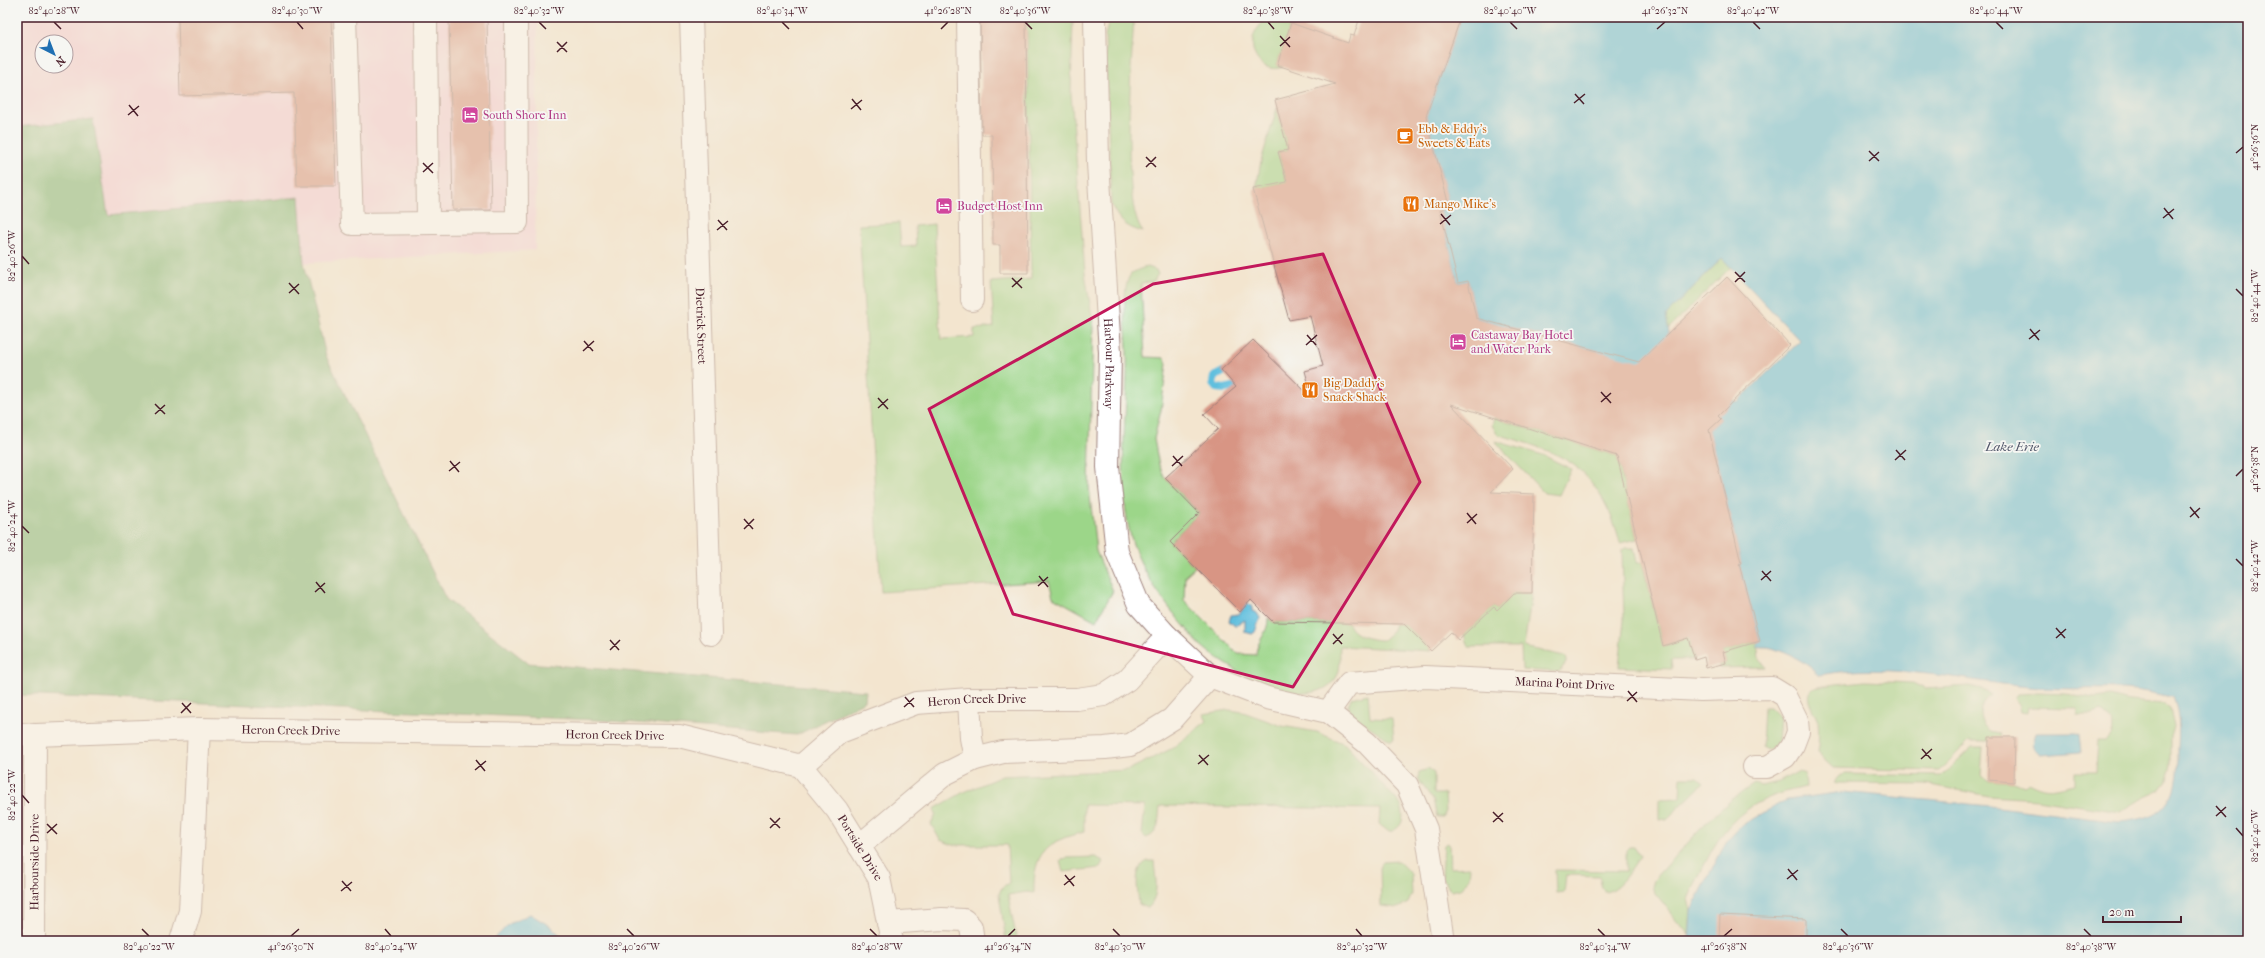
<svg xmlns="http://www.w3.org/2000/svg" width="2265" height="958" viewBox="0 0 2265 958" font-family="'IM FELL French Canon',serif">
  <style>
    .built { fill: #f5cfdb; fill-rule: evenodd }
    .green { fill: #9cd689; stroke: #737a5a }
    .forest { fill: #7db775; stroke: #646b50 }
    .water { fill: #60bfde; stroke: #556f84 }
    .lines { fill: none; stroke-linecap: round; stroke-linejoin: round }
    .stream { stroke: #60bfde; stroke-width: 8 }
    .building { fill: #d89584 }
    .minor-casing { stroke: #9e827d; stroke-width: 24 }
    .minor { stroke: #fff; stroke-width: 22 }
    .marked { fill: none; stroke: #c2185b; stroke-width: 3; stroke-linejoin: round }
    .ticks { fill: none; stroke: #4a1f2b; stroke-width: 1.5 }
    .labels { text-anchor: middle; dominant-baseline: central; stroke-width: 3.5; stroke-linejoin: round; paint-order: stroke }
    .hotel-label { font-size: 12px; fill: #b23c85; stroke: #f6f6f2; text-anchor: start }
    .food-label { font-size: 12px; fill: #c56008; stroke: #f6f6f2; text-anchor: start }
    .street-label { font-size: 12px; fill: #4a1f2b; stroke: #f6f6f2 }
    .water-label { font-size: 13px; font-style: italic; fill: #52576a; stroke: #f6f6f2 }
    .neatline { fill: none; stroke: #4a1f2b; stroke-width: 1.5 }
    .ticks-label { font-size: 10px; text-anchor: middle; fill: #4a1f2b }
  </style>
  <rect width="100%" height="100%" fill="#f6f6f2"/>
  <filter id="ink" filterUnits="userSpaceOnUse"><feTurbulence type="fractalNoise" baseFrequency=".025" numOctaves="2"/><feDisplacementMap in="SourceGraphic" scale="8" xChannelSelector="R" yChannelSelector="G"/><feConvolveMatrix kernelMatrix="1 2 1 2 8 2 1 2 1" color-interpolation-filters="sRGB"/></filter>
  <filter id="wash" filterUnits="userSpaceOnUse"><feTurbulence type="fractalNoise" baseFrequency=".012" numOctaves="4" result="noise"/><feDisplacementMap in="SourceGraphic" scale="16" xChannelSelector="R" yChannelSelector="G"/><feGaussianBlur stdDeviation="0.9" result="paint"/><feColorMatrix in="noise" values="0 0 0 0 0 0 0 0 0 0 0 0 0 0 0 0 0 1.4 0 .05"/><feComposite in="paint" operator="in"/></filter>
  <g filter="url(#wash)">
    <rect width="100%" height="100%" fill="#f3e5cf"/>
    <path class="built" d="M17,17H538L535,250L304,263L299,197L108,215L93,119L17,127ZM42,42H66V66H42Z"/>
    <path class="green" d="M1027,17H1073L1071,93L1085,273L1093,323L1089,487L1096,551L1113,591L1096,621L1053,597L1049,581L881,592L859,225L899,223L901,247L916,246L915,226L934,224L941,339L974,337V329L994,327L991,282L1031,279Z
      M1110,17H1134C1132,56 1120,206 1143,232C1125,227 1119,221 1111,204L1105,36Z
      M1271,17C1281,16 1292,16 1298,26L1291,23L1277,65L1283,67C1254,77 1238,34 1271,17Z
      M1277,108L1288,150L1278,152L1287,182L1256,189L1261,161Z
      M1722,258L1731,267L1667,330L1666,315Z
      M1148,267L1156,270L1158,274L1153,282L1141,283L1145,357L1165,358L1167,364L1161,410L1154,439L1159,465L1165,478L1199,513L1170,542L1195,567L1185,576L1184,600L1238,654L1256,655C1256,641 1269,633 1268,618L1273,622L1348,623C1351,636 1372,640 1383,640L1392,632L1395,624H1404L1431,651L1340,646C1339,656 1342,669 1336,678C1309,717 1230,670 1204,648C1197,643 1192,635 1186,628C1164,603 1144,576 1133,544C1114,485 1129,410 1127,349C1127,332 1120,288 1131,274C1136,270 1142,268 1148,267Z
      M1494,418L1617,456L1637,539L1620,543C1613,512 1593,474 1563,458C1545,448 1517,440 1497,434L1492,425Z
      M1495,441L1543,455L1571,469L1559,495L1544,493Z
      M1626,548H1634L1637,563L1642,562L1663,646L1688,638L1695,660H1671L1672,669L1619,667L1624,620L1622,550Z
      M1514,593H1532L1524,647L1564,656L1567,659L1566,663L1559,672L1522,670L1521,647H1468L1464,635L1494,607L1497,610Z
      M1757,642L1759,658L1765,667L1719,668V665L1726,663L1723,652Z
      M1865,681L1913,683L1925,689L1969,686L1981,689L1991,695C1973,706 1978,732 2000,734L2001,738L1989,737V741H1969L1939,771L1833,768L1817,753C1819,742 1819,732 1818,722C1816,714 1803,698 1811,690C1816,685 1856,682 1865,681Z
      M2037,693L2066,694L2096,698L2110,696L2129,701L2164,704L2170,708L2174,727L2171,737V766L2166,783L2161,790L2143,798L2120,812L2037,799L1989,796L1926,784L1833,783L1839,776L1846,774L1941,776L1972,747H1983L1981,775L1988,780L2014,782L2024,786L2028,782C2049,793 2054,788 2075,784V772H2096L2098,741H2106C2113,735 2114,730 2112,721L2102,712L2093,715H2077V708L2028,707L2027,713L2021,712L2019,704L2014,698L2017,694Z
      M1368,694L1370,718L1392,719L1394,739L1391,741L1350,714L1348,706L1351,698Z
      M1764,707H1770L1780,717L1778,742L1768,750L1762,747Z
      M1229,710L1243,712L1282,726L1317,732L1345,744L1401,805C1405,818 1403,828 1389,832L1379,824L1380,809L1160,806C1158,819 1161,833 1146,838L1142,834L1145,806L1084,805V832C1046,841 1033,853 1034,893L1027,892L1008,895L1017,941H1006L999,894L1002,887L1009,883L1007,845H953L940,840L931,824L936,815L934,809L962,793L1002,776L1128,770L1171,749L1207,721L1203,714Z
      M1428,769L1434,773V794H1445L1446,811L1443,817H1437L1433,800L1418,779L1419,772Z
      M1799,771L1805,773L1806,787C1731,802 1718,835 1688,899L1691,911L1689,935L1655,893L1652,887L1654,880L1705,824L1731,800L1754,784L1761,786L1779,782Z
      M1681,777H1697L1704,783L1667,819L1659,820V799L1680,798Z
      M1446,843L1449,845L1450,868L1470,867L1469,878L1461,889L1451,891L1442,877L1444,845Z
      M1629,847H1634L1640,856C1630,870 1623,885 1607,892C1600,888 1601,883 1600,876L1566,875L1564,892L1556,893L1555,870L1626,871V850Z
      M1096,857L1103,861L1100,868L1063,872L1060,861L1065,858Z
      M1148,861H1154C1155,877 1161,896 1147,908L1139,904C1138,890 1132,868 1148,861Z
      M1398,861L1411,874L1412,894L1408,903L1398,908L1381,906L1380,864L1383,862Z"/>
    <path class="forest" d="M93,119L108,215L299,197L304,263L326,356L446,599L528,663L866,691L865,701L797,735L596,720L17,695V127Z"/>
    <path class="water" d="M1461,17H2248V941H1689L1691,911L1726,842L1742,825L1786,800L1843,792L1990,806L2119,822C2172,817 2178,796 2178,748C2179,729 2180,715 2173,697C2156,694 2137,689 2119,689C2089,688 2058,690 2028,687C1959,680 1888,662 1819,675C1805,661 1790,654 1772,648C1767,646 1761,648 1756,646L1757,642L1760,641L1739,564L1741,563L1709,430L1721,419L1718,416L1734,400L1737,402L1800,341L1722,258L1666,315L1669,333L1644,364L1476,318L1468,281L1458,283L1440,210L1449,206L1426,116Z
      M1247,604L1252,605V611L1257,613L1260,618L1255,632L1252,634L1245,632V620L1235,626L1229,621L1231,615L1239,614Z
      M2036,733H2076L2079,734L2081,752L2040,755C2031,748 2033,742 2036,733Z
      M530,914L550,926L567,941H492L509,924Z"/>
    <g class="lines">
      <path class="stream" d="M1223,372L1214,377L1213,383L1216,388L1225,389L1237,386"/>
    </g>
    <g id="blocks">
      <path class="building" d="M178,17H331L336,186H297L294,93L180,96Z
        M449,17H487L491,210H453Z
        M980,17H1026L1028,273H1000V245H993L992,135H982Z
        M1360,17H1461L1426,116L1449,206L1440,210L1458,283L1468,281L1476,318L1639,362L1727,277L1790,345L1718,416L1721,419L1709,430L1741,563L1739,564L1760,641L1723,652L1726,663L1706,668L1704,657L1695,660L1688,638L1663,646L1617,456L1451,404L1513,469L1491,492L1534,494L1532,593H1514L1497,610L1494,607L1458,640L1451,632L1431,651L1404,624L1273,622L1251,600L1240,612L1170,542L1199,513L1165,478L1218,429L1204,414L1236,387L1221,370L1253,340L1313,399L1305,371L1323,366L1310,316L1289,320L1253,189L1287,182L1278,152L1288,150L1275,100L1335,84L1277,65L1291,23L1348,43L1350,35L1354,36Z
        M1989,737H2015L2014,782L1988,780Z
        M1720,915L1806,919V941H1719Z"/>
    </g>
  </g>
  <g filter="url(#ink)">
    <use href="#blocks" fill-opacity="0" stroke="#9e827d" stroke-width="1"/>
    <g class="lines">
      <g class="minor-casing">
        <g id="minor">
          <path d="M345,17L352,224L517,222L516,17"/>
          <path d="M426,17L428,223"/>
          <path id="s1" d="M691,17L711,634"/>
          <path d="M968,17L972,300"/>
          <path id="s2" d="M1095,17L1098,163L1110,352L1108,467L1117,552L1139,605L1167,636L1210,676L1267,698L1328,712L1367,743L1407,785L1426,829L1443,941"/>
          <path d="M969,699L971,738L975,759"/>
          <path id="s3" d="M1328,712L1349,683L1425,677L1701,690L1772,688L1785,696L1797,720L1798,732L1793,745L1785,757L1767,767H1754"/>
          <path id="s4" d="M17,734L35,735L199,729L679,736L801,766"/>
          <path id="s5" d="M801,766L840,732L916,703L969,699H1077L1104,695L1127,680L1167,636"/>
          <path id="s6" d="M801,766L837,810L879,878L892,941"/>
          <path d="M859,846L945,774L975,759L1003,752L1105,748L1130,745L1172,719L1210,676"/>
          <path d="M888,923L942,919L964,920L971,927L973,941"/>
          <path id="s7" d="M34,941L35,735"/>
          <path d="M181,941L190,911L199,729"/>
        </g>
      </g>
      <use href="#minor" class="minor"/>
    </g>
  </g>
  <path d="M0 0H2265V958H0ZM1323,254L1420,482L1293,687L1013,614L929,409L1153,284Z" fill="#f3e5cf" fill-opacity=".55" fill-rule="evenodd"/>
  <path class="marked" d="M1323,254L1420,482L1293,687L1013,614L929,409L1153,284Z"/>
  <path class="ticks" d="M54,22L61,29M297,22L303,29M539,22L546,29M782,22L789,29M1025,22L1032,29M1268,22L1274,29M1510,22L1517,29M1753,22L1760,29M1996,22L2003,29M941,29L948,22M1657,29L1665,22M1280,36L1290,47M557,42L567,52M1280,46L1290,37M557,52L567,42M1575,94L1584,104M852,99L861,110M1574,103L1585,94M129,105L138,116M851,109L862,100M128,115L139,106M1869,151L1879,161M2236,153L2243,147M1146,157L1156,167M1869,161L1879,152M423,163L433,173M1146,167L1156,157M423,172L433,163M2164,208L2173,219M1441,214L1450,225M2163,218L2174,209M718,220L727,230M1440,224L1451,215M717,230L728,221M22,256L29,264M1735,272L1745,282M1012,278L1022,288M1735,282L1745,272M289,283L299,294M1012,287L1022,278M2236,289L2243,296M289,293L299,284M2030,329L2039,340M1307,335L1316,345M2029,339L2040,330M584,341L593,351M1306,345L1317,335M583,351L594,341M1601,392L1611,403M878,398L888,409M1601,402L1611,393M155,404L165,414M878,408L888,399M155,414L165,405M1896,450L1905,460M1173,456L1182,466M1895,460L1906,450M450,461L459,472M1172,466L1183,456M449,471L460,462M2236,476L2243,469M2190,507L2199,518M1467,513L1476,524M2190,517L2200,508M744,519L753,529M1467,523L1477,514M22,526L29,533M744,529L754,519M2236,559L2243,566M1762,571L1771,581M1039,576L1048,587M1761,580L1771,571M316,582L325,593M1038,586L1048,577M315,592L325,583M2056,628L2065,638M1333,634L1342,644M2056,638L2066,629M610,640L619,650M1333,644L1343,634M610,650L620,640M1628,691L1637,702M905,697L914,707M1627,701L1637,692M182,703L191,713M904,707L914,698M181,713L191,703M1922,749L1931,759M1199,755L1208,765M1921,759L1932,749M476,760L485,771M1198,764L1209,755M475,770L486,761M22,795L29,803M2216,806L2226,817M1493,812L1503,822M2216,816L2226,807M770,818L780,828M1493,822L1503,813M47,824L57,834M770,828L780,818M2236,828L2243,836M47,833L57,824M1788,869L1797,880M1065,875L1074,886M1787,879L1798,870M342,881L351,891M1064,885L1075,876M341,891L352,882M142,929L149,936M385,929L391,936M627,929L634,936M870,929L877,936M1113,929L1120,936M1356,929L1362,936M1598,929L1605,936M1841,929L1848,936M2084,929L2091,936M291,936L299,929M1008,936L1015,929M1724,936L1732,929"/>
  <defs>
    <g id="hotel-square" transform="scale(0.9)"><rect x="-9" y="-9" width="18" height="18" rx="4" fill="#d1479c" stroke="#f6f6f2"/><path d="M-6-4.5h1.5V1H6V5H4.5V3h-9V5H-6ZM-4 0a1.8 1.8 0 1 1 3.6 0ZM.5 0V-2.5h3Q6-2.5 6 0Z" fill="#fff"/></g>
    <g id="cafe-square" transform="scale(0.9)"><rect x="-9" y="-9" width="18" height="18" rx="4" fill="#e8710a" stroke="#f6f6f2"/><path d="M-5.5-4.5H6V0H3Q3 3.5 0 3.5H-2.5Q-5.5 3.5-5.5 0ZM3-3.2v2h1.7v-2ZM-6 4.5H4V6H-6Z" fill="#fff"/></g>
    <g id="restaurant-square" transform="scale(0.9)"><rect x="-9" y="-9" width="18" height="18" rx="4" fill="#e8710a" stroke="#f6f6f2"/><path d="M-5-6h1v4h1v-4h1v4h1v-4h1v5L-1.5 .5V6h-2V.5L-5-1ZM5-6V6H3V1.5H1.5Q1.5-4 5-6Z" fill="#fff"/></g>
  </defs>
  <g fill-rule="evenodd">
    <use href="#hotel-square" x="470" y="115"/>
    <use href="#cafe-square" x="1405" y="136"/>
    <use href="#restaurant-square" x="1411" y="204"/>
    <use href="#hotel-square" x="944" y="206"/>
    <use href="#hotel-square" x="1458" y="342"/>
    <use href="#restaurant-square" x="1310" y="390"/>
  </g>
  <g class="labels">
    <g class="hotel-label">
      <text x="483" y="115">South Shore Inn</text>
      <text x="957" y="206">Budget Host Inn</text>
      <text x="1471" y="335">Castaway Bay Hotel<tspan x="1471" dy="14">and Water Park</tspan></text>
    </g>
    <g class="food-label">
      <text x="1418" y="129">Ebb &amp; Eddy's<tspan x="1418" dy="14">Sweets &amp; Eats</tspan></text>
      <text x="1424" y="204">Mango Mike's</text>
      <text x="1323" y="383">Big Daddy's<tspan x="1323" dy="14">Snack Shack</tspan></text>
    </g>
    <g class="street-label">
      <text stroke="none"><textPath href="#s1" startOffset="309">Dietrick Street</textPath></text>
      <text stroke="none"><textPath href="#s2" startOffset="347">Harbour Parkway</textPath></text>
      <text stroke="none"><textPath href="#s3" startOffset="252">Marina Point Drive</textPath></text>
      <text stroke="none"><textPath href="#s5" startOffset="194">Heron Creek Drive</textPath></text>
      <text stroke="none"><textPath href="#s4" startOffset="274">Heron Creek Drive</textPath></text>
      <text stroke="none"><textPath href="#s4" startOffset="598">Heron Creek Drive</textPath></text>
      <text stroke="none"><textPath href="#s6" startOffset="101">Portside Drive</textPath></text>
      <text stroke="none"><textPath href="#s7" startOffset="79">Harbourside Drive</textPath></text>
    </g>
    <g class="water-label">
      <text x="2012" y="446">Lake Erie</text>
    </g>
  </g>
  <rect width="2265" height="958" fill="none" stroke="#f6f6f2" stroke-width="44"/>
  <g transform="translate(54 54) rotate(138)"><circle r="19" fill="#f6f6f2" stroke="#b1a0a2"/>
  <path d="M0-3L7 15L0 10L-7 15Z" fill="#1f6fb2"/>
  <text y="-6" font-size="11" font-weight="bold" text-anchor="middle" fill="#4a1f2b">N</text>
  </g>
  <path d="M2103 916v6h78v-6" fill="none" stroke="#4a1f2b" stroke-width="2"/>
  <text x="2109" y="916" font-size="12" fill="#4a1f2b" stroke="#f6f6f2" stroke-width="3" paint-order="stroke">20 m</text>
  <rect x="22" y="22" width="2221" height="914" class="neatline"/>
  <g class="ticks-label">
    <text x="54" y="14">82°40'28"W</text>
    <text x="297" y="14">82°40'30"W</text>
    <text x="539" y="14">82°40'32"W</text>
    <text x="782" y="14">82°40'34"W</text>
    <text x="948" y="14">41°26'28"N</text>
    <text x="1025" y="14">82°40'36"W</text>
    <text x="1268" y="14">82°40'38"W</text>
    <text x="1510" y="14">82°40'40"W</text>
    <text x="1665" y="14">41°26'32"N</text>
    <text x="1753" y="14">82°40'42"W</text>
    <text x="1996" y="14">82°40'44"W</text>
    <text transform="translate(2254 147) rotate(-90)" y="4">41°26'36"N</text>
    <text transform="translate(11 256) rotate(-90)" y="4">82°40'26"W</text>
    <text transform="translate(2254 296) rotate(-90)" y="4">82°40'44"W</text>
    <text transform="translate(2254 469) rotate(-90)" y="4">41°26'38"N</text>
    <text transform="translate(11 526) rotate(-90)" y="4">82°40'24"W</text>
    <text transform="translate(2254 566) rotate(-90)" y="4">82°40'42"W</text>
    <text transform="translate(11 795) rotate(-90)" y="4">82°40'22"W</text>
    <text transform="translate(2254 836) rotate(-90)" y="4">82°40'40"W</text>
    <text x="149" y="950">82°40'22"W</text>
    <text x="291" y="950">41°26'30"N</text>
    <text x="391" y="950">82°40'24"W</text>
    <text x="634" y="950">82°40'26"W</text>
    <text x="877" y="950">82°40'28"W</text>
    <text x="1008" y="950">41°26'34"N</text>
    <text x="1120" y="950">82°40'30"W</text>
    <text x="1362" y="950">82°40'32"W</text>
    <text x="1605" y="950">82°40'34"W</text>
    <text x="1724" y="950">41°26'38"N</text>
    <text x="1848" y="950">82°40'36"W</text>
    <text x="2091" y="950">82°40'38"W</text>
  </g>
</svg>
